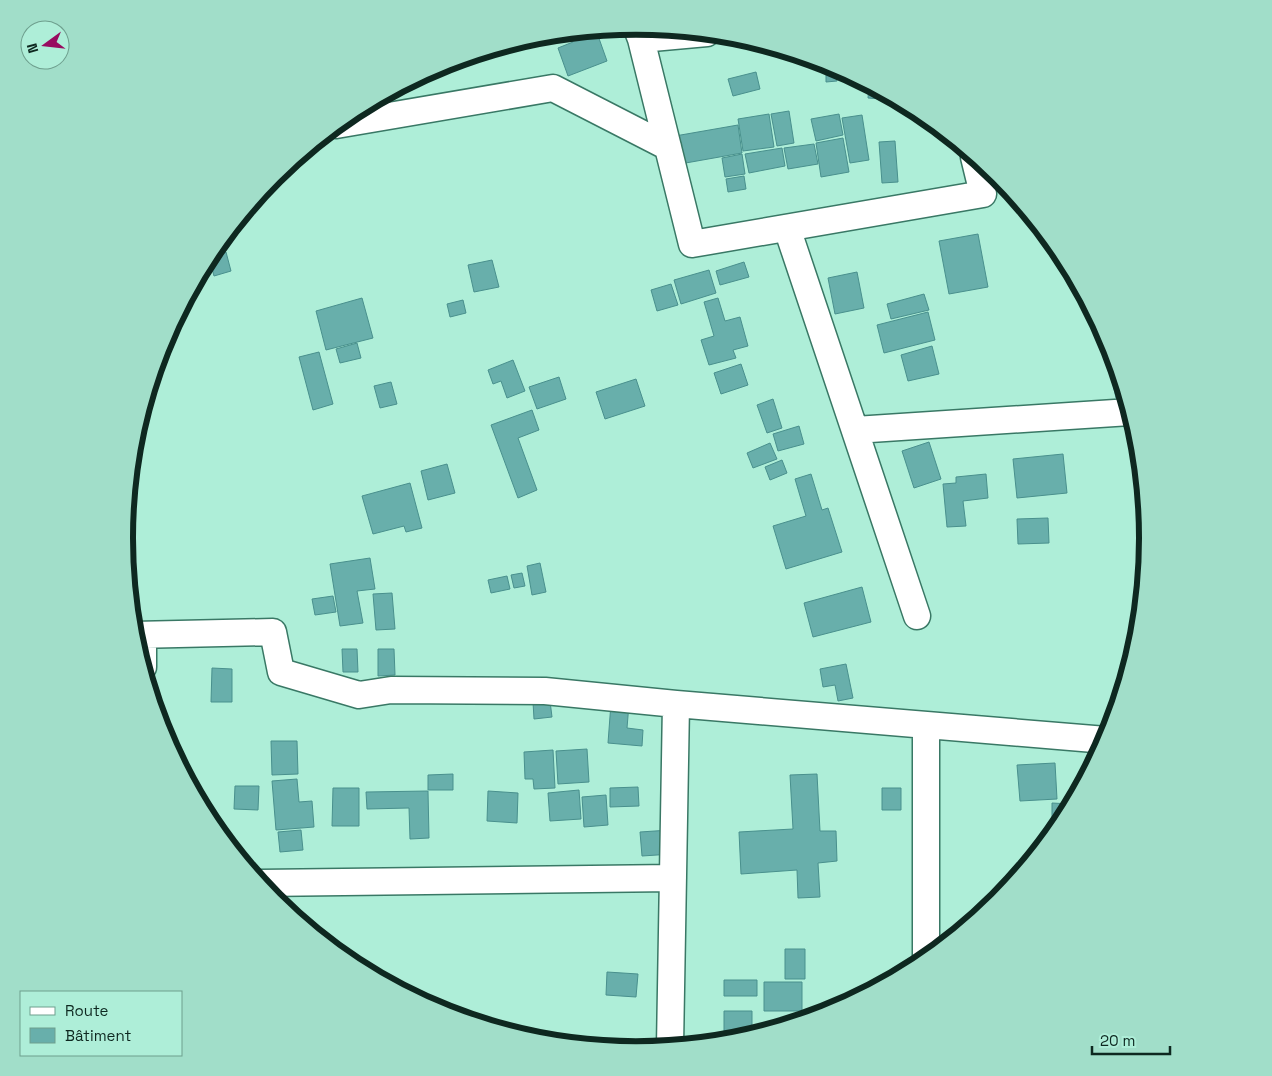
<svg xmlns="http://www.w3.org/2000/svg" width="1272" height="1076" viewBox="0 0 1272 1076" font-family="'Space Grotesk',sans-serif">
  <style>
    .building { fill: #68afab; stroke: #49908d }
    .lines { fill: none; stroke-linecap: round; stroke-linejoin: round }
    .street-casing { stroke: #397865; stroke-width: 29 }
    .street { stroke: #fff; stroke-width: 26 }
    .rim { fill: none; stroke: #0e2820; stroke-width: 6 }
  </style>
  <rect width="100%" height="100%" fill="#aeeed8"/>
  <path class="building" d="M596,30L607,61L568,76L558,48L573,42L569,33Z
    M826,71H836L837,81L826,82Z
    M756,72L760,89L733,96L728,79Z
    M869,85L896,100L868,98Z
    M789,111L794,143L777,146L771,114Z
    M769,114L774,147L743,151L738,119Z
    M839,114L843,135L816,141L811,119Z
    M862,115L869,160L850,163L842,118Z
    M738,125L742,153L680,164L675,136Z
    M843,138L849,172L821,177L816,143Z
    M895,141L898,182L882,183L879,142Z
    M814,144L818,164L788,169L784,148Z
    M782,148L785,166L749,173L745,154Z
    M742,154L745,174L725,177L722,158Z
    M744,176L746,189L728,192L726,179Z
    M1044,232L1058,250L1049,252Z
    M978,234L988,287L949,294L939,241Z
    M226,252L231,271L214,276L209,257Z
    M492,260L499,287L474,292L468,265Z
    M744,262L749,277L720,285L716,271Z
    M709,270L716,293L681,304L674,280Z
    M857,272L864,308L835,314L828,278Z
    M671,284L678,305L657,311L651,290Z
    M924,294L929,310L891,319L887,304Z
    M362,298L373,338L326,350L316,311Z
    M718,298L725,321L740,317L748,346L733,350L736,358L709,365L701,340L714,336L704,302Z
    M463,300L466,313L450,317L447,304Z
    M928,312L935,340L884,353L877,325Z
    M1099,325L1107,339L1104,340Z
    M357,343L361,358L340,363L336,349Z
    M932,346L939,374L908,381L901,355Z
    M319,352L333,404L313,410L299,357Z
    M513,360L525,391L507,398L501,381L493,384L488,370Z
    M741,364L748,385L721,394L714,373Z
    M1117,369L1125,396L1116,398L1110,371Z
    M559,377L566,399L537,409L529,387Z
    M636,379L645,406L605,419L596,392Z
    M391,382L397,404L380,408L374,386Z
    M773,399L782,428L767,433L757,405Z
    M532,410L539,430L518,438L537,490L518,498L491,425Z
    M799,426L804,444L778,451L773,434Z
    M929,442L941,479L914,488L902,451Z
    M770,443L777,459L753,468L747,453Z
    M1063,454L1067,493L1017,498L1013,459Z
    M782,460L787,473L770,480L765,467Z
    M447,464L455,493L428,500L421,471Z
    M811,474L822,510L828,508L842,552L786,569L773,526L806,516L795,479Z
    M986,474L988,498L963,501L966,526L947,527L943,484L956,483V477Z
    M410,483L422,528L406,532L404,526L373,534L362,496Z
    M1048,518L1049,543L1018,544L1017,519Z
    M370,558L375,589L357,591L363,623L340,626L330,564Z
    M540,563L546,592L532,595L527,566Z
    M522,573L525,586L514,588L511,575Z
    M507,576L510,589L491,593L488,580Z
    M862,587L871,622L813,637L804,603Z
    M392,593L395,629L376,630L373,594Z
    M333,596L336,612L315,615L312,599Z
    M342,649H357L358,672H343Z
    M378,649H394L395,675L378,676Z
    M846,664L853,698L838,701L835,685L823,687L820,669Z
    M212,668L232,669V702H211Z
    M550,701L552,717L534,719L533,702Z
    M611,703L629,704L627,728L643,730L642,746L608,743Z
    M271,741H297L298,774L272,775Z
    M587,749L589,782L558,784L556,751Z
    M553,750L555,788L534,789L533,779H525L524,752Z
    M1055,763L1057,799L1020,801L1017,765Z
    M453,774V790H428V775Z
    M817,774L820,831H836L837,861L818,863L820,897L798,898L797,870L741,874L739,832L793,829L790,775Z
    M297,779L299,802L312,801L314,827L276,830L272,781Z
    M235,786H259L258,810L234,809Z
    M638,787L639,806L610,807V788Z
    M333,788H359V826H332Z
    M882,788H901V810H882Z
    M579,790L581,819L550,821L548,793Z
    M428,791L429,838L410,839L409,808L367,809L366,792Z
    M488,791L518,793L517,823L487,821Z
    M606,795L608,825L584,827L582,797Z
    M1052,803L1071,804L1061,823L1055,831H1052Z
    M301,830L303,850L280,852L278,832Z
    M670,830L672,854L642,856L640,832Z
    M1022,861L1029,862L1021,872Z
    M785,949H805V979H785Z
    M607,972L638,974L636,997L606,995Z
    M724,980H757V996H724Z
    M764,982H802V1011H764Z
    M724,1011H752V1035L736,1040L724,1041Z
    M799,1012H827L799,1021Z"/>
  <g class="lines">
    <g class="street-casing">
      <path id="street" d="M636,26L641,39L692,244L983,194L974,157
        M641,39L707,33
        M336,125L553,88L668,147
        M787,228L917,616
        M855,430L1130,412
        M134,635L273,632L281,672L359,695L391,690L545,691L676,704L1106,740
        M143,635V667
        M260,883L673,878
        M926,959V725
        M670,1046L676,704"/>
    </g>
    <use href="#street" class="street"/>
  </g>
  <path d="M0 0H1272V1076H0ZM133 538a503 503 0 1 1 1006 0a503 503 0 1 1-1006 0Z" fill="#a1dec9" fill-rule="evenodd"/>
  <path class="rim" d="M133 538a503 503 0 1 1 1006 0a503 503 0 1 1-1006 0Z"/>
  <rect x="20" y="991" width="162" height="65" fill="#aeeed8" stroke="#6e9f8e"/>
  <rect x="30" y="1007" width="25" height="8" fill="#ffffff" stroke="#6e9f8e"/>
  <text x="65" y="1016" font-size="15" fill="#0e2820">Route</text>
  <rect x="30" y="1028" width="25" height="15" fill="#68afab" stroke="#6e9f8e"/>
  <text x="65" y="1041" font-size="15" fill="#0e2820">Bâtiment</text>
  <g transform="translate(45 45) rotate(255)"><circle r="24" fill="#aeeed8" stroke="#6e9f8e"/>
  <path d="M0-4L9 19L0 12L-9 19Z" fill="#980c60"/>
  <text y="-8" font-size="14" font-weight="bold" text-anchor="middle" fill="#0e2820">N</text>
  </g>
  <path d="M1092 1046v8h78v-8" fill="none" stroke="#0e2820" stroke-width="2.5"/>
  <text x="1100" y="1046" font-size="15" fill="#0e2820" stroke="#aeeed8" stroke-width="4" paint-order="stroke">20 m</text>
</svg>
